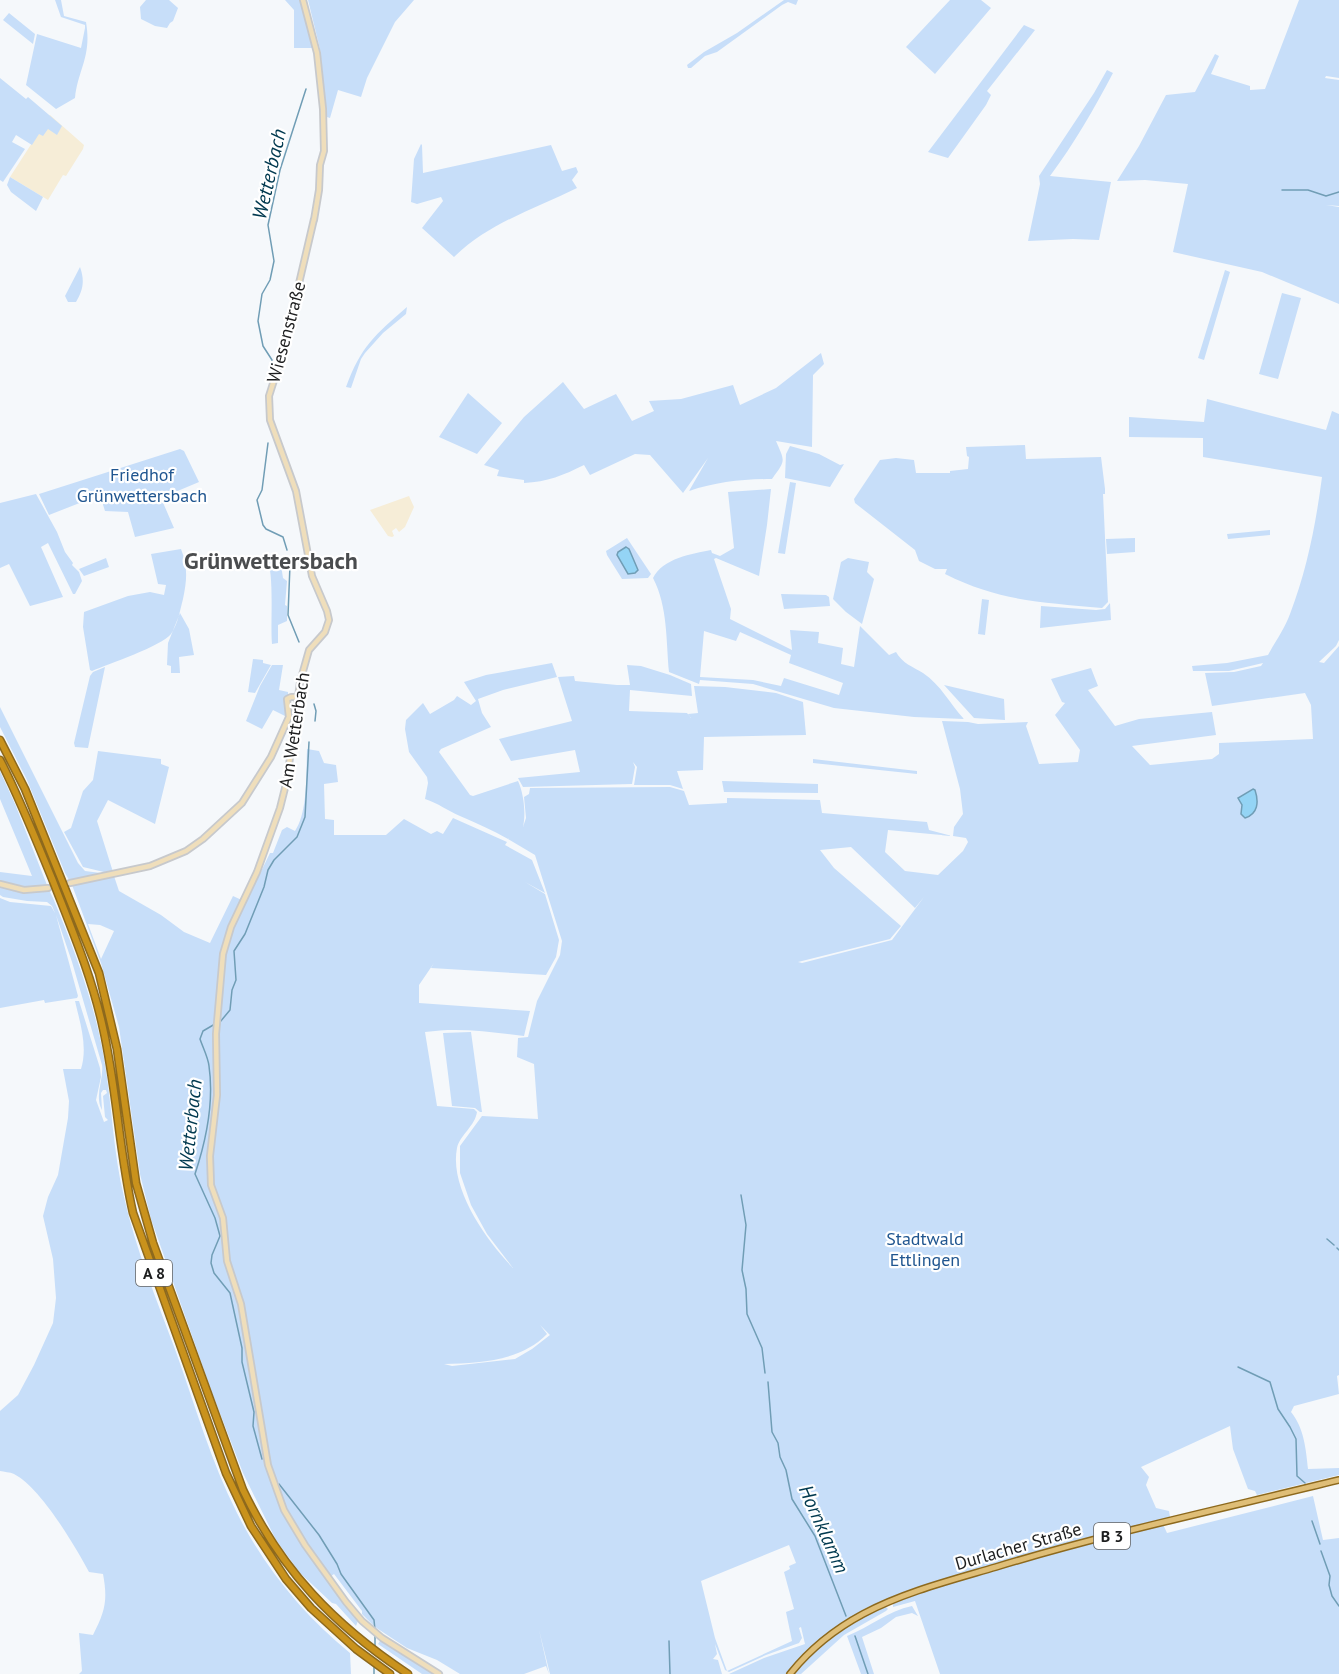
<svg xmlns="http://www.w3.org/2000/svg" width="1339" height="1674" viewBox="0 0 1339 1674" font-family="'PT Sans',sans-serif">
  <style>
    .education { fill: #f6edd7 }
    .green { fill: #c7def9; fill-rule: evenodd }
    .water { fill: #94d4f5; stroke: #709db5; stroke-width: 1.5 }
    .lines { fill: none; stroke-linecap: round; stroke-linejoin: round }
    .stream { stroke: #709db5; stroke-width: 1.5 }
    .secondary-casing { stroke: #c7c9cc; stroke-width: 8 }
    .primary-casing { stroke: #8d691d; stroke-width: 8 }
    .highway-casing { stroke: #8d691d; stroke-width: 9 }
    .secondary { stroke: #efdebb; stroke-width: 4.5 }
    .primary { stroke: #dfbe77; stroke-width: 5 }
    .highway { stroke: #c9921c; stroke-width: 6 }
    .labels { text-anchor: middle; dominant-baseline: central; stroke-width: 4.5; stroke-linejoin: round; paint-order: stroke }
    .shield { fill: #fff; stroke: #616262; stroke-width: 1.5 }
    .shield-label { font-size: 16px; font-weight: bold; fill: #1d1e1f }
    .street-label { font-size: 18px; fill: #1d1e1f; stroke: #fff }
    .park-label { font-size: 18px; fill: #205690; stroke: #fff }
    .water-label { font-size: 20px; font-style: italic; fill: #00394f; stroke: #fff }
    .district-label { font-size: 24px; font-weight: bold; fill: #4a4c4e; stroke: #fff }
  </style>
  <rect width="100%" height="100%" fill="#f5f8fb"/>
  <path class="education" d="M50,115L84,145L83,149L66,176L63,175L48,200L10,177Z
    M409,496L414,507L405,527L399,532L396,528L392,531L394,536L392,537L388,536L370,510Z"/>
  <path class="green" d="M55,0H61L64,16L86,22C92,57 78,69 75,98L56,109L26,85L37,34L81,48L85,28V25L61,17Z
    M146,0H169L178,8L173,21L170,23L167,28L155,26L141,19L140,7Z
    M285,0H301L313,48H294V10Z
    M308,0H414L395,22L367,78L361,97L338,90L330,118L327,117L320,49Z
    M784,0H798L796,5L788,2L782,5L717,52L705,56L691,68H688L687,65L704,52L737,33Z
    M950,0H981L991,8L935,74L906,47Z
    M1299,0H1339V78L1326,76L1325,78L1339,80V206L1326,205L1339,207V304L1262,272L1173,252L1188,184L1145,180L1117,181L1139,146L1166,95L1195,92L1215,54L1219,56L1211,74L1250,86V90L1265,89Z
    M9,13L35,34L33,44L3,20Z
    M1024,25L1035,30L987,91L991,95L986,105L948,158L928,152Z
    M1107,70L1113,73C1094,109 1074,144 1050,176L1111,182L1099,240L1073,239L1028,241L1040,184L1039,176L1094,93Z
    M0,78L26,99L28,97L62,126L57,135L48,129L43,136L39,134L32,145L16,135L12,142L25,149L3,182L0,180Z
    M421,144L422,145L423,173L551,145L562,171L576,167L578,172L572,180L577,188C534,209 489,223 454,257L422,228L443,201L441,197L417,204L411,202L414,159Z
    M10,177L43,197L36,211L11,192L7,185Z
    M80,267C85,281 83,290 76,302H68L65,296Z
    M1225,270L1230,272L1204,360L1198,358Z
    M1282,293L1301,298L1278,379L1259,374Z
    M407,307L406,314L383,333L365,353L361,359L351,388L346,387C361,346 375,335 407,307Z
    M821,353L824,364L813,375L812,447L776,441C785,462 786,460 772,479C743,479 716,482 689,491L708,458L683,493L650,455L635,454L590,475L584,465C564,475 547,482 524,483V480L497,476L499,470L484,465L524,417L563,382L584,409L616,394L632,421L654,411L649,401L681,399L733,385L740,405L776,388Z
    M468,393L502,423L477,454L439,437Z
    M1207,399L1326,430L1332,411L1339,414V640L1336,646L1319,662L1324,663L1339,646V1375L1337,1376L1339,1394L1294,1406L1291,1412C1304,1428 1306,1449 1308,1469L1339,1468V1475L1257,1495L1255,1491L1248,1489L1233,1449L1230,1426L1141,1467L1149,1477L1146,1485L1156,1508L1169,1511L1170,1517L1161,1520L1167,1533L1313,1496L1323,1540L1339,1538V1674H940L915,1601L893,1607V1603L913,1596L911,1592L855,1616L788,1674H729L764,1658L805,1644L801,1627L799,1628L802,1638L799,1643L766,1655L729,1672L725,1670L715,1644L717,1654L713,1659L718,1660L722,1674H550L539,1630L549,1674L546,1666L524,1674H460L437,1660L407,1648L375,1627L362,1614V1611L334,1574L327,1579L358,1621L356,1626L336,1604L332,1603L300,1573L276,1540L243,1473L211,1390L151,1219L140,1174L119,1027L101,963L72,885L114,876L119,891L161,915L184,932L210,943L233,896L246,902L270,853H273L282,830L287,827L295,831C308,812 306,773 307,749L319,751L324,763L336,765L338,782L324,784L325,819L334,820V835H386L404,819L431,834L437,831L443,834L453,818L507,842L505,845L532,860L545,893L525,882L545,894L559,940L556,957L546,975L431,968L434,963L419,985V1003L530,1011L524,1036C491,1032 459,1027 425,1032L437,1106L474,1109L477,1112C475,1126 460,1135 457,1148C449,1189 487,1241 513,1268L487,1234L471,1205L460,1173V1146L482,1116L538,1119L534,1064L517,1057L518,1038L528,1037L537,1001L560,955L562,941L535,855L508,839L511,834L508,839C492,830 476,823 460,816C448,811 438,803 425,799L428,783L427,777L409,752L405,729L406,720L423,703L430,714L454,700L457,696L471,705L476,701L464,682L486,675L552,663L557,677L503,690L478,699L482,713L491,727L441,749L439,752L470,795L473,796L518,781C524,794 526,814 523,827L526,818L524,797L529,794L530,788L670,787L684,791L689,805L727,803V798L820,800L822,813L927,822L929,830L952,836L888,830L885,852L905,871L938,875L963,851L968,842L966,838L953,836L954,827L963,814L960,789L942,721L968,722L978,724L1028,722L1026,726L1039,764L1078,762L1080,750L1055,715L1065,703L1062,702L1051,679L1091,668L1098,686L1088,690L1115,726L1139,719L1212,712L1216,735L1132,746L1150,765L1212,759L1219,754V743L1313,739L1311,705L1305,693L1212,706L1205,673L1234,672L1261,666L1263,663L1229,671H1193L1192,666L1227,663L1268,655C1275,642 1285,628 1290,614C1307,570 1316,523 1322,477L1203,457V438L1129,437V417L1204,422ZM851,847L915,908L924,897L892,940L802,963L798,962L890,939L901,926L834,868L820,850ZM88,924L100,925L114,931L101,959ZM540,1325L550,1335L532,1349L515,1359L452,1366L444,1364C480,1363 521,1361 547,1334ZM789,1545L796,1563L789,1566L790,1569L784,1572L794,1609L786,1612L792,1641L727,1671L715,1638L701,1581Z
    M1025,445L1026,459L1101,457L1105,489V494H1103L1108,602L1102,608C1042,602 1001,602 945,574L947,569H935L919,561L915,550L855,503L854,499L880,460L896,458L914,460L916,473H950V471L968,469L969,457L967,456L966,447Z
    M790,446L819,454L840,465L844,464L830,487L785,478L786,454Z
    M180,449L184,451L199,482L161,498L174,528L135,537L128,512L105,511L100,495L49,515L39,494Z
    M790,482L796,483L785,554L778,553Z
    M771,489L767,525L759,576L716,558L714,559L731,609L730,619L792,650L790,630L819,632L818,643L843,648L841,664L854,667L860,626L889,655L896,652C902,663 913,667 923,673C941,685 950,704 964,719L914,717L834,708L753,684L700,680L699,684L669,672C666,641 668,607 653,578C663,558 692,554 711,550L712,553L720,556L734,548L728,492ZM704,631L736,641L740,632L791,655L789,663L843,683L839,695L784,678L781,686L753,680L700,677Z
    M36,494L57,532L65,552L73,563L72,565L79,572L82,581L75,594H73L48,543L41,547L63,597L30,606L9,564L0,568V503Z
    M1270,530V535L1228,539L1227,534Z
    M627,538L651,574L648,578L622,579L607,555L606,551ZM626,547L629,549L638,570L635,573L630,574C619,566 622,559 626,547Z
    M1135,538V552L1107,554L1106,539Z
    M181,549C188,567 187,580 183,599C180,610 178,624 171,634C162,646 108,664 92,671L90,670L83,627L84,612L128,596L150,592L164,595L166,585L158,584L151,554Z
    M274,554L277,565H281L283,578L287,581L285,605L287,606V621L278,625V643L272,644C270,622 275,573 266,555Z
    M106,558L109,567L84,576L79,569Z
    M848,558L869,562L867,572L874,579L862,624L846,612L833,599L841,562Z
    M781,594L826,595L829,597L830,606L784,609Z
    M982,599L989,600L985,635L978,634Z
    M1110,603L1111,620L1040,628L1041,606L1096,610L1105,609Z
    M180,613L189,629L194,655L179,657L180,673H171V666L167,665L168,643Z
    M253,659L263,660V663L271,665L255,693L248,692Z
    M272,665H283L279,690L288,692V695L284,699L287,717L273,710L262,729L246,721L260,686Z
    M627,665L641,666L670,675L691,684L692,696L630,690L629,711L687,713L691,718L688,714L698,713L694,686L725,687L776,693L803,702L806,735L704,737L703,770L677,771L683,789L670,785H634L637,767L633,762L635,767L632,784L523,787L518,778L580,772L575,750L511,761L499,739L572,721L558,677L574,676L575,681L617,685H630Z
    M105,667L88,748L75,747L74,743L90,676L93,672Z
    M944,685L1004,699L1005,720L974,718Z
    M0,707L78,863L85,871L101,873V875L69,880L65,873L27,780L0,727Z
    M98,751L161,759V764L169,767L155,824L108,800L97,821L113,872L108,873L83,867L64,832L71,828L83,791L93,780Z
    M813,759L917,771V774L813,763Z
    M0,771L15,804L47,885C31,889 16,885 0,881V872L32,876L0,799Z
    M722,781L818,784V793L724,792Z
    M0,887L29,893L49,890L53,898C75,951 94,1002 104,1058C112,1104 113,1152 124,1197C136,1250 157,1301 176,1352C195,1405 211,1462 237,1513C264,1567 304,1616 350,1653L351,1674H79L82,1671L79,1633L93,1635C105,1611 108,1601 103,1574L89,1572C75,1546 41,1488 14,1474C10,1472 4,1472 0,1471V1411L18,1395L34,1365L53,1323L56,1298L53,1259L43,1216L48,1197L58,1175L68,1118L69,1101L63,1069H81C88,1046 80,1023 75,1001H79L100,1068L101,1077L96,1100L104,1122L108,1120L105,1117L103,1096L107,1093L106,1090H103L101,1093L102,1110C94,1095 104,1080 102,1065L72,962L56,915L78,996L77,998L45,1003L44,1000L0,1008V898L10,902L51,906L55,913L52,906L47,902L27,901L3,897L0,895Z
    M471,1032L482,1112H480L475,1108L452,1106L443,1033Z
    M885,1606L888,1609L886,1611L844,1635L801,1674H793C819,1644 850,1623 885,1606Z
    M912,1606L918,1616L912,1613L896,1617L881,1628L862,1637L874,1674H861L847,1636C870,1627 888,1611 912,1606Z
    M380,1641L435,1674H422L378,1644Z"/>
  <path class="water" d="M626,547L629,549L638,570L635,573L628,574L617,555L618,552Z
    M1253,789L1255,790C1259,802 1258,814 1245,818L1241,814L1242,805L1238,798Z"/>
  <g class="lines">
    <path class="stream" d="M1282,190H1308L1326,196L1339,192
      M271,370L272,360L263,346L258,321L262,294L270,280L274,261L268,225L280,170L306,89
      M268,443L262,490L257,500L263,525L266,529L283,537L287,550
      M290,565L288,615L299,642
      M314,704L316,711L315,721
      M220,1022L230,1010L232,990L236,980L234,951L245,934L264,887L268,870L274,860L297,837L305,817L309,742
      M215,1024L203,1031L200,1039C203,1048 208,1057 209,1066C214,1101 206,1141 195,1174L215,1218L220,1236L212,1255L211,1263L214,1273L230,1293L242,1348V1362L254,1412L253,1426L262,1459
      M741,1195L746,1225L742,1270L746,1289L747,1314L762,1348L765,1373
      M1327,1239L1334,1245
      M1337,1248L1339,1250
      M1238,1367L1270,1382L1278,1409L1290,1427L1296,1439L1297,1476L1305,1483
      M768,1382L772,1432L778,1443L780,1457L786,1470L792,1499L815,1536L846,1616
      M279,1484L319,1535L337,1564L341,1574L374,1620L375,1630
      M1312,1521L1320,1544
      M1321,1551L1330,1576L1329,1585L1332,1596L1339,1606
      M855,1636L868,1674
      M669,1641L670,1674
      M375,1648V1635
      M374,1674V1665"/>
    <g class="secondary-casing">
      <path id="secondary" d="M303,0L317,53L323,109L324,151L320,165L319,190
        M314,219L283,352L269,396L270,420L296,491L312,576L327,611L329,620L325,632L309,650L300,682L287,780L280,808L257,872L231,927L223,954L216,1034L217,1095L210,1156L211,1185L223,1218L227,1261L241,1304L268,1465L284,1510L305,1545L346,1602L362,1621L382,1638L439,1674
        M314,220L319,190
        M70,883L150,866L186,851L203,839L242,803L271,757L289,717L287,699L291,697H297
        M0,884L24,890L48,888"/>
    </g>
    <g class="primary-casing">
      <path id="primary" d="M790,1674C810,1649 835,1629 863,1614C904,1592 952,1580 996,1567C1108,1533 1225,1508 1339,1480"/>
    </g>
    <g class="highway-casing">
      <path id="highway" d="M0,740L25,789L99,973L117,1049L136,1183L153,1243L243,1490C281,1570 334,1625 408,1674
        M0,760C20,799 36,840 53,881C72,930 92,977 103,1028C117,1090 119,1152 133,1213L226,1473L251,1526L286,1579L311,1608L356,1649L390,1674"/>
    </g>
    <use href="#secondary" class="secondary"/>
    <use href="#primary" class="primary"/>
    <use href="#highway" class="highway"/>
  </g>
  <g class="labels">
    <g class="shield">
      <rect x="136" y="1260" width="36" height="26" rx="4.5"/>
      <rect x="1094" y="1523" width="36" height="26" rx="4.5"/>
    </g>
    <g class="shield-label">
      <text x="154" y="1273">A 8</text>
      <text x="1112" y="1536">B 3</text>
    </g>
    <g class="street-label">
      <text transform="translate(286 332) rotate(-75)">Wiesenstraße</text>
      <text transform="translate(294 730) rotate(-81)">Am Wetterbach</text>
      <text transform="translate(1018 1546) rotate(-16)">Durlacher Straße</text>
    </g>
    <g class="park-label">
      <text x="142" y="474">Friedhof<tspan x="142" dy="21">Grünwettersbach</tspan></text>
      <text x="925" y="1238">Stadtwald<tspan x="925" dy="21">Ettlingen</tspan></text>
    </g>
    <g class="water-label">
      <text transform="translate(269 174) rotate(-77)">Wetterbach</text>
      <text transform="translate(190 1125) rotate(-84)">Wetterbach</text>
      <text transform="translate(824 1529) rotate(66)">Hornklamm</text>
    </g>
    <g class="district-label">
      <text x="271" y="560">Grünwettersbach</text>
    </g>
  </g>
</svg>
